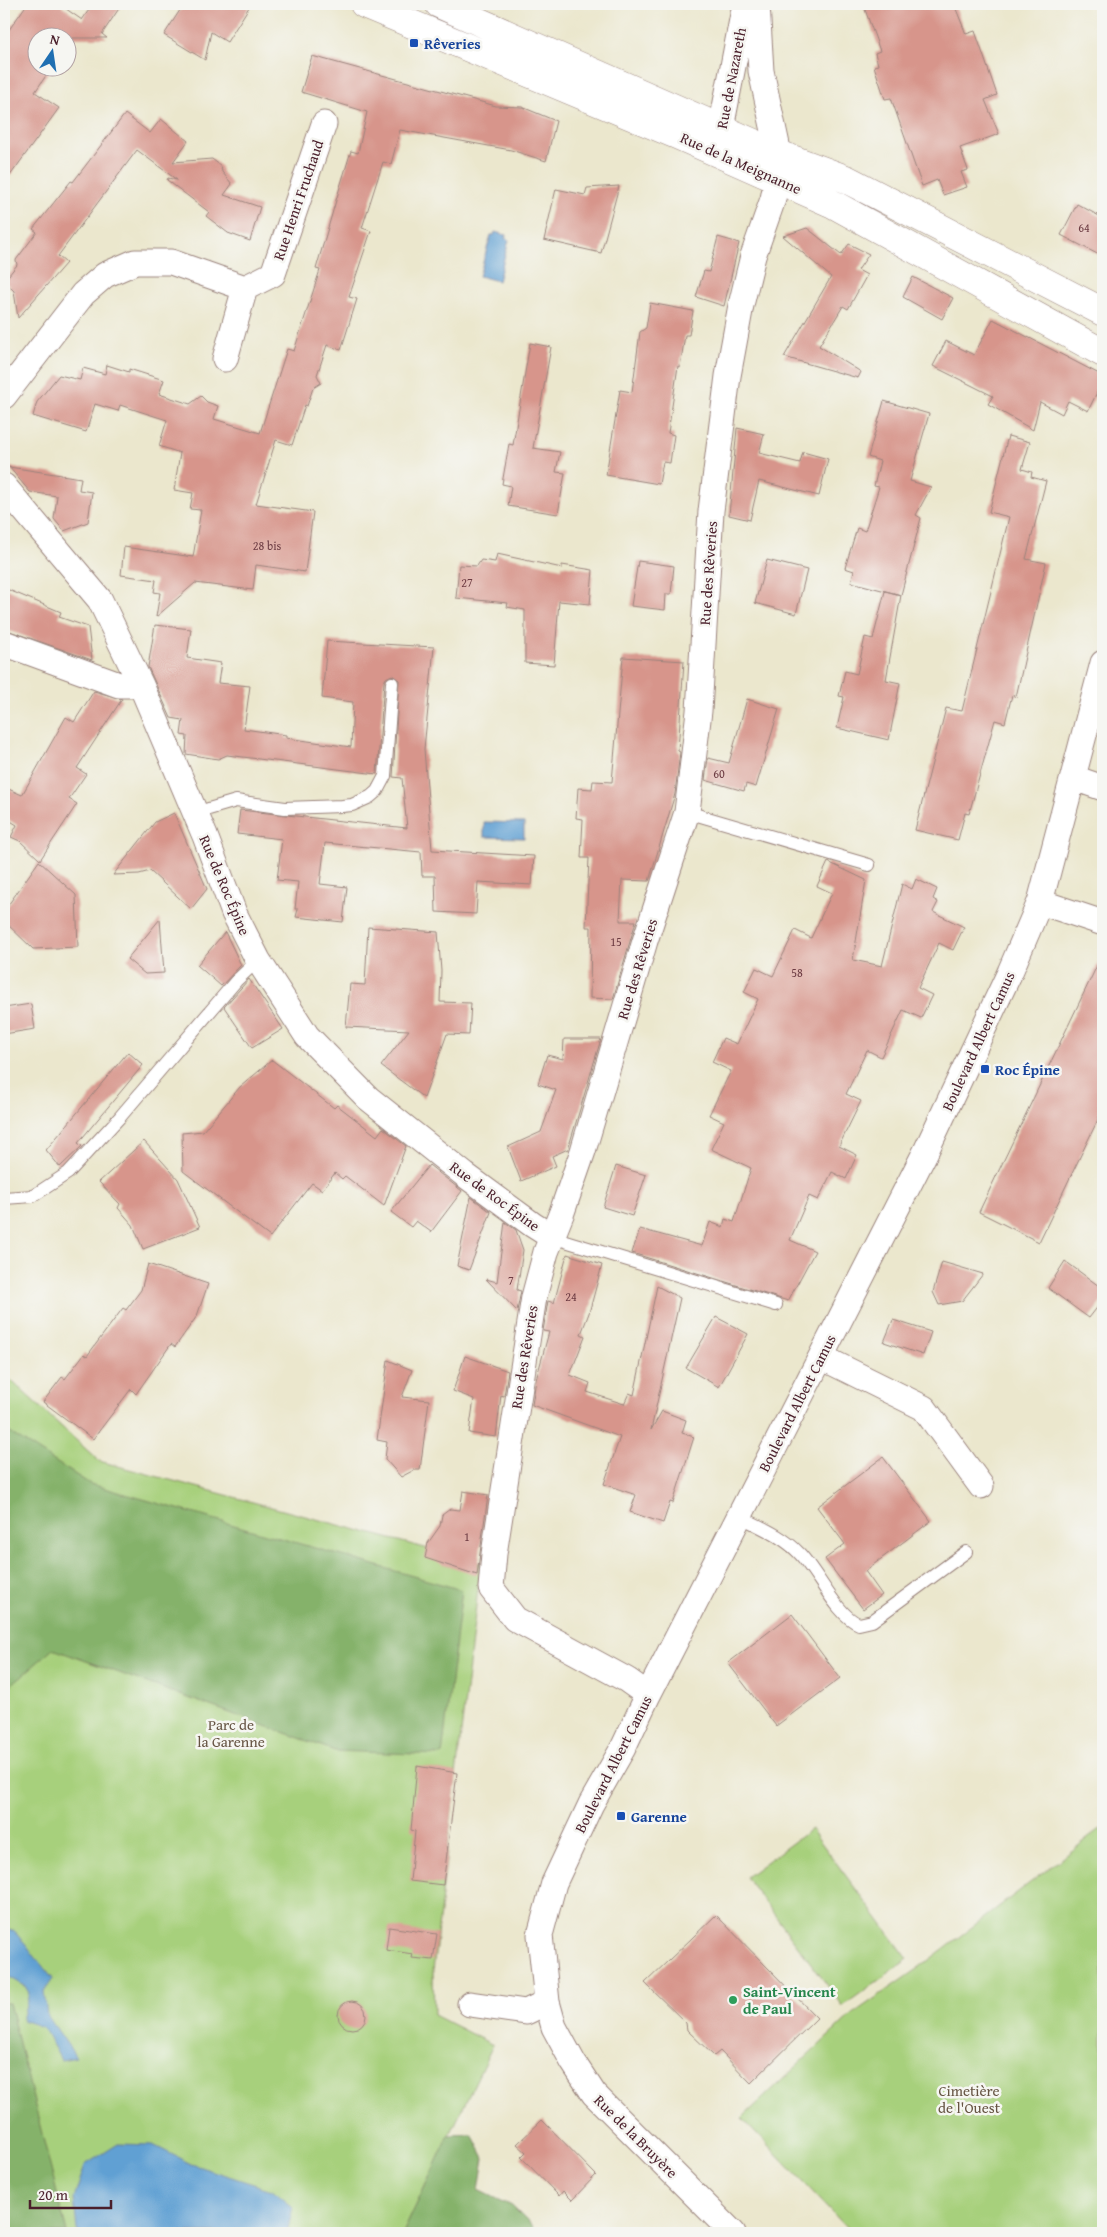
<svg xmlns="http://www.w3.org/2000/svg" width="1107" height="2237" viewBox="0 0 1107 2237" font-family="'Gentium Book Plus',serif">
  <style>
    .green { fill: #a7d07b; stroke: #787853 }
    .forest { fill: #85b26b; stroke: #68684b }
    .water { fill: #61a0d3; stroke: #56607f }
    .building { fill: #d7958b }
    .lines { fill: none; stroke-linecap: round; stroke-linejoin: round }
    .service-casing { stroke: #9a837c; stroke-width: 14 }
    .minor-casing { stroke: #9a837c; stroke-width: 27 }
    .tertiary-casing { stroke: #9a837c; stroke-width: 29 }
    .service { stroke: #fff; stroke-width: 12 }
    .minor { stroke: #fff; stroke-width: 25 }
    .tertiary { stroke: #fff; stroke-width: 28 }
    .transit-dot { fill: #1a4fb4; stroke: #f6f6f2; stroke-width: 2 }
    .leisure-dot { fill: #2e9e5b; stroke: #f6f6f2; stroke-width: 2 }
    .labels { text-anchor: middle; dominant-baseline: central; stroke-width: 5; stroke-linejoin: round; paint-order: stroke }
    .number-label { font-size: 12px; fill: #6d3c43 }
    .transit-label { font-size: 15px; font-weight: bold; fill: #164399; stroke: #f6f6f2; text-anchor: start }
    .street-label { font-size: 15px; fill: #4a1f2b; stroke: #f6f6f2 }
    .park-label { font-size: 15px; fill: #665443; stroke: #f6f6f2 }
    .leisure-label { font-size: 15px; font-weight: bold; fill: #27864d; stroke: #f6f6f2; text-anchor: start }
  </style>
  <rect width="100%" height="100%" fill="#f6f6f2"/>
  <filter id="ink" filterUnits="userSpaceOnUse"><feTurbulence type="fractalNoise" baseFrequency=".02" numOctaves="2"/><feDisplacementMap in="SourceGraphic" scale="10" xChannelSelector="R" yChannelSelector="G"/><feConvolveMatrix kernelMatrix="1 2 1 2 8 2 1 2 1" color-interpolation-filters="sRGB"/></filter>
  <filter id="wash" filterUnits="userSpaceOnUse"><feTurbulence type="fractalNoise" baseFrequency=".0096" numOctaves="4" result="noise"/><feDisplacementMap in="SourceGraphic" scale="20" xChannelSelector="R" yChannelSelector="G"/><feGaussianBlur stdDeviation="1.12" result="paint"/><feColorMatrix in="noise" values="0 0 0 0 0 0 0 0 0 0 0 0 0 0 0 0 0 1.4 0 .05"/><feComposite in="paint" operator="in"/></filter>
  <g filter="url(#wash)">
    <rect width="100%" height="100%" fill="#ebe7cd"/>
    <path class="green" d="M4,1374L99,1461L481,1563L433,1971L434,2015L493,2045L403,2233H4Z
      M1103,1827V2233H852L742,2118L851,2015L921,1966Z
      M811,1829L908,1959L843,2006L746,1877Z"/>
    <path class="forest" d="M4,1429L90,1484L462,1590L442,1755L335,1751L53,1649L4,1691Z
      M4,2003H9L67,2233H4Z
      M472,2134L484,2158L479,2190L512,2206L539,2233H403L449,2135Z"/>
    <path class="water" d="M495,232L506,235L505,238L509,240L498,281L479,276L491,235H494Z
      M484,822L524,823V838L484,837Z
      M4,1928L15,1932L53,1979L44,1992L47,2015L76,2057L61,2060L43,2027L22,2020L29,1993L25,1986L4,1974Z
      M118,2144L153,2145L191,2164L272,2190L293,2207L287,2233H79L77,2230L74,2199L85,2165Z"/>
    <g id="blocks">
      <path class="building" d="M27,4H59L82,20L93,4H122L102,34L107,38H72L68,44V38H38V68H51L35,92L59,108L4,184V37Z
        M184,4H251L227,42L211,32L205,60L164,35Z
        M863,4H954L966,34L975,31L997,95L985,100L999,134L960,148L968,170L961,172L967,187L943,195L937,180L922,186L891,98L885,99L874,66L878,65L875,53L880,51Z
        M312,56L496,106L522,107L556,121L546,161L511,150L400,130L391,164L383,162L362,228L371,231L349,297L357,299L341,350L327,345L317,375L321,383L313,388L307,406L305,405L292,445L276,440L256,504L313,512L305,572L256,565L253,590L195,583L156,617L160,593L154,592L156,580L121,575L124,547L193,557L201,510L190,509L193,493L174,490L180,453L159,446L167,420L120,405L118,411L95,404L86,432L33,416L37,402L59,375L80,380L83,368L105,374L107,365L129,372V369L164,380L159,394L190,404L201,396L207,402L218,406L214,419L260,433L287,349L294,351L320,270L316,269L337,197L351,151L358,153L367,112L301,92Z
        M125,114L150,133L161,119L188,141L173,162L212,159L221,166L222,172L232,184L224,195L260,207L250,241L228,233L206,216L209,212L167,180L168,178L177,180L137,150L58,256L66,263L18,318L14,291L4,281L17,265L16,260L37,232L33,229L71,181L73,182Z
        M619,186L601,253L544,240L556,189L585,195L587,188Z
        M1077,204L1103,218V257L1061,235Z
        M807,228L841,255L849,244L869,254L858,270L867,275L848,309L843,306L819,346L861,372L858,378L784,357L831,277L783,236Z
        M718,237L739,243L724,306L696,297L704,271L709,272Z
        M913,277L953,298L942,319L903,297Z
        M650,303L693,311L689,335H685L680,367L678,366L668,433L674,435L670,463L663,462L659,484L606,475L620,390L632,392L640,332L646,328Z
        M993,319L1103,376V380L1088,411L1068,401L1062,414L1040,402L1033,430L988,404L993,396L933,366L946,341L974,355Z
        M530,343L551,347L533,448L560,452L556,472L565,473L558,514L508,506L511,486L502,484L509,444L513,445Z
        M884,401L929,414L910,481L931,487L916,515L921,518L901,595L851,582L854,571L845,568L857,528L865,531L879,487L874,486L880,461L868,457Z
        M737,428L764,434L759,453L800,463L803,452L828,459L819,496L759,481L750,520L729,515Z
        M1008,436L1030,442L1022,469L1032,472L1031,477L1046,481L1026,559L1046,563L1016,697L1012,695L1005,723L995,720L969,814L965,813L958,840L915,830L946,708L962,711L1009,517L989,512Z
        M9,467L81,478L79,490L92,492L88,522L64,531L54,519L57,496L30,492Z
        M497,554L562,568V565L593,570L590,604L559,601L554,665L525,663V610L507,607L508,603L456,598L459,565L477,566L481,560L495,562Z
        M767,560L807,570L796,614L755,603Z
        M638,561L674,566L671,594H666L665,610L631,606Z
        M4,588L61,612L59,617L88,627L92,660L4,629Z
        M885,591L901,595L886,680L900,683L889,740L837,728L844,697L839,696L845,671L857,674L865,637L873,639Z
        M155,625L191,629L187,658L221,663L218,683L250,686L244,729L286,735V738L351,747L353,702L322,698L327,641L434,647L424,749L432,850L534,856L532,885L478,882L476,914L436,912L435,876H422L421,852L325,843L320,884L347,887L343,922L296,917L298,909H295L298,882L277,880L282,839L237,834L240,810L407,828L402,778L393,777L399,680L392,675L386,678L384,682L377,774L227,755L218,759L186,754L187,736L181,735L183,720L171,718L148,667Z
        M623,657L684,661L678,751L680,752L675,794L649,881L622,880L620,921H636L613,999L590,998L591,927H586L589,858H581L583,819L576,818L578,788L592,789L593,781L612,782Z
        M94,691L122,699L77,768L86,774L69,799L77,804L40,860L20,841L11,837L17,825L4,817V787L22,795L66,717L74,722Z
        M747,699L779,709L756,787L746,784L744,791L705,780L708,758L729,763Z
        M174,813L207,889L191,909L150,871L139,874L113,875L155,822Z
        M39,861L76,895L78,947L33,949L4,921V911Z
        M828,862L866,880L853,960L882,966L902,884L912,889L916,879L937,889L933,899L938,902L933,912L964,927L953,950L939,943L918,988L932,995L921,1018L903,1010L881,1057L867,1050L846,1094L861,1101L839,1146L857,1155L846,1179L832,1172L818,1200L809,1196L790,1240L815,1251L788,1301L632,1253L640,1229L702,1246L710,1222L723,1227L725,1219L734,1222L751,1168L711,1149L724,1122L709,1115L731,1071L712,1062L723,1038L737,1044L758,999L744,992L756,968L773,976L795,930L811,938L832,893L817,886Z
        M160,919L164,973L145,974L127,959Z
        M368,927L438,932L441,971L440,1002L471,1003L469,1035L447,1034L424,1098L381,1066L409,1030L346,1027L350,984L365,985Z
        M225,932L241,965L221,986L197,965Z
        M1103,953V1109L1039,1242L979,1212Z
        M249,979L283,1029L252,1048L224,1007Z
        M31,1004L35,1029L4,1034V1008Z
        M564,1039H601L568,1149L552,1156L556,1166L521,1181L508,1147L541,1132L556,1090L538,1084L547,1055L563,1059Z
        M128,1052L143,1065L78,1143L82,1146L60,1167L46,1150Z
        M272,1060L334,1108L337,1105L377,1136L383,1128L406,1146L384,1206L345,1176L342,1179L335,1173L322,1190L312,1183L270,1237L183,1171L182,1133L203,1131L240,1087Z
        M144,1141L178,1179L200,1227L143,1249L133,1225L118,1208L120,1204L99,1182Z
        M429,1165L462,1191L431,1232L416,1221L411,1227L391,1212Z
        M616,1166L646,1175L632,1216L603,1207Z
        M471,1197L491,1212L469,1270L457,1266Z
        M505,1222L516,1230L523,1250L517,1290L521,1291L517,1311L486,1279L497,1282Z
        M567,1254L602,1265L589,1313L581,1334L585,1336L570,1375L590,1383L587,1392L624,1404L629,1393L634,1395L657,1286L680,1298L651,1430L662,1411L686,1420L682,1433L694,1437L673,1503L670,1502L663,1523L630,1512L636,1495L604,1484L620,1437L532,1405L536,1380L549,1332L543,1331L548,1301L554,1303Z
        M1065,1261L1103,1289V1300L1089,1318L1048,1288Z
        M942,1262L983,1274L962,1301L939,1305L933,1292Z
        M148,1264L208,1284L197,1316L175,1347L171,1344L136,1394L131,1389L93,1439L43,1402L62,1377L65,1379L84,1354L87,1356L123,1308L126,1310L141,1290Z
        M716,1317L748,1334L719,1387L686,1368Z
        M893,1320L931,1332L923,1355L884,1342Z
        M465,1356L508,1371L504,1396L501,1395L496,1437L469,1433L474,1399L453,1391Z
        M388,1360L412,1370L402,1397L429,1400L420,1470H414L401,1477L385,1459L387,1442L377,1440Z
        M883,1457L931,1521L865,1571L882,1595L863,1609L825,1559L845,1544L817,1507Z
        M463,1491L488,1495L477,1575L425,1558L428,1543L440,1526L442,1515L450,1509L460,1510Z
        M792,1614L840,1678L776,1726L728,1663Z
        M417,1766L457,1773L443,1885L410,1881L415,1831L411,1830Z
        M716,1915L817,2018L751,2083L720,2051L714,2056L687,2030L686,2023L645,1983Z
        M389,1927L437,1934L433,1960L412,1958L413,1954L386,1950Z
        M338 2015a14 14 0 1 1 28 0a14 14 0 1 1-28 0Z
        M542,2120L596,2175L572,2200L563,2191L559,2196L521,2157L526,2152L517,2144Z"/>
    </g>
  </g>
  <g filter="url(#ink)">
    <use href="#blocks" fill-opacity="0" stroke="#9a837c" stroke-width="1"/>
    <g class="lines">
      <g class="service-casing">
        <path id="service" d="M687,812L869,865
          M195,813L236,801L285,808L342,806L352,805L370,797L377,791L385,776L392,683
          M4,1198L33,1196L68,1173L120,1117L236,981L258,960
          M552,1237L776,1305
          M739,1516C760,1527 783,1536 799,1553C817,1571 837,1616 859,1624L872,1621L966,1552"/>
      </g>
      <g class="minor-casing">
        <path id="minor" d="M717,149L745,4
          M225,359L245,288L273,274L324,124
          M4,396L83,294L105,275L135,262H171L245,288
          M4,486L100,600L141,685L205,836L234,913L258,960L307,1036L368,1098L465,1175L533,1225L552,1237
          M4,643L119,685H141
          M1074,778L1103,788
          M1040,902L1103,923
          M821,1357L924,1408L981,1486
          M648,1695L627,1680L515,1619L491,1588L494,1554L534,1297L546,1252L562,1212L583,1151L645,941L687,812L699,711L711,511L728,376L741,305L753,256L773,199L777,178L779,154L761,71L757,4
          M470,2004L526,2012L547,2002
          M733,2233L594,2094L573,2062L554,2027L547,2002L540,1935L554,1883L591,1804L623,1748L648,1695L926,1151L1010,972L1040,902L1103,663"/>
      </g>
      <g class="tertiary-casing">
        <path id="tertiary" d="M364,4L677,135L833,204L1103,353
          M439,4L779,154L846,179L1103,312"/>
      </g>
      <use href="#service" class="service"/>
      <use href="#minor" class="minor"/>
      <use href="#tertiary" class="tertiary"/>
    </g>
  </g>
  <g class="transit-dot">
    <rect x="409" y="38" width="10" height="10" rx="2.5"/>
    <rect x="980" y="1064" width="10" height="10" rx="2.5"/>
    <rect x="616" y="1811" width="10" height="10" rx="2.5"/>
  </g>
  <circle class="leisure-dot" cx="733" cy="2000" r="5"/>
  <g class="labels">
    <g class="number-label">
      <text x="1084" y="227">64</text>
      <text x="267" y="545">28 bis</text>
      <text x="467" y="582">27</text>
      <text x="719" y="773">60</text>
      <text x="616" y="941">15</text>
      <text x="797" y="972">58</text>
      <text x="511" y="1280">7</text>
      <text x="571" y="1296">24</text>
      <text x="467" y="1536">1</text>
    </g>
    <g class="transit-label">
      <text x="424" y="43">Rêveries</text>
      <text x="995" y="1069">Roc Épine</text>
      <text x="631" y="1816">Garenne</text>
    </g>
    <g class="street-label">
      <text transform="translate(731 78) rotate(-79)">Rue de Nazareth</text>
      <text transform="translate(741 163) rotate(24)">Rue de la Meignanne</text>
      <text transform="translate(298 200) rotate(-71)">Rue Henri Fruchaud</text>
      <text transform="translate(708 573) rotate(-86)">Rue des Rêveries</text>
      <text transform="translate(225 885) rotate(67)">Rue de Roc Épine</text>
      <text transform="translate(637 969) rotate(-73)">Rue des Rêveries</text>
      <text transform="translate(978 1041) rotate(-65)">Boulevard Albert Camus</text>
      <text transform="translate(495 1196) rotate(36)">Rue de Roc Épine</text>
      <text transform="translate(524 1357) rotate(-81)">Rue des Rêveries</text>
      <text transform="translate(797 1403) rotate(-63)">Boulevard Albert Camus</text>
      <text transform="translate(613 1764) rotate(-63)">Boulevard Albert Camus</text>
      <text transform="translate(636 2136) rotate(45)">Rue de la Bruyère</text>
    </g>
    <g class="park-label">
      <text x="231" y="1724">Parc de<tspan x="231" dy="17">la Garenne</tspan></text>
      <text x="969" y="2090">Cimetière<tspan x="969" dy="17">de l'Ouest</tspan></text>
    </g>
    <g class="leisure-label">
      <text x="743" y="1991">Saint-Vincent<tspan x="743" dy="17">de Paul</tspan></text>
    </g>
  </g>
  <rect width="1107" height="2237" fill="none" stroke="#f6f6f2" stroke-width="20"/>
  <g transform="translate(52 52) rotate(13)"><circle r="24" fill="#f6f6f2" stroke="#b1a0a2"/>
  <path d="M0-4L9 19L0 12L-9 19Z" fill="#1f6fb2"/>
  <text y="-8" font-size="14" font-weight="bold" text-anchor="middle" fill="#4a1f2b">N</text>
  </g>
  <path d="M30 2200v8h81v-8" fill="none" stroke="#4a1f2b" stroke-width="2.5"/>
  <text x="38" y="2200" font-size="15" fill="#4a1f2b" stroke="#f6f6f2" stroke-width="4" paint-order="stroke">20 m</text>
</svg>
